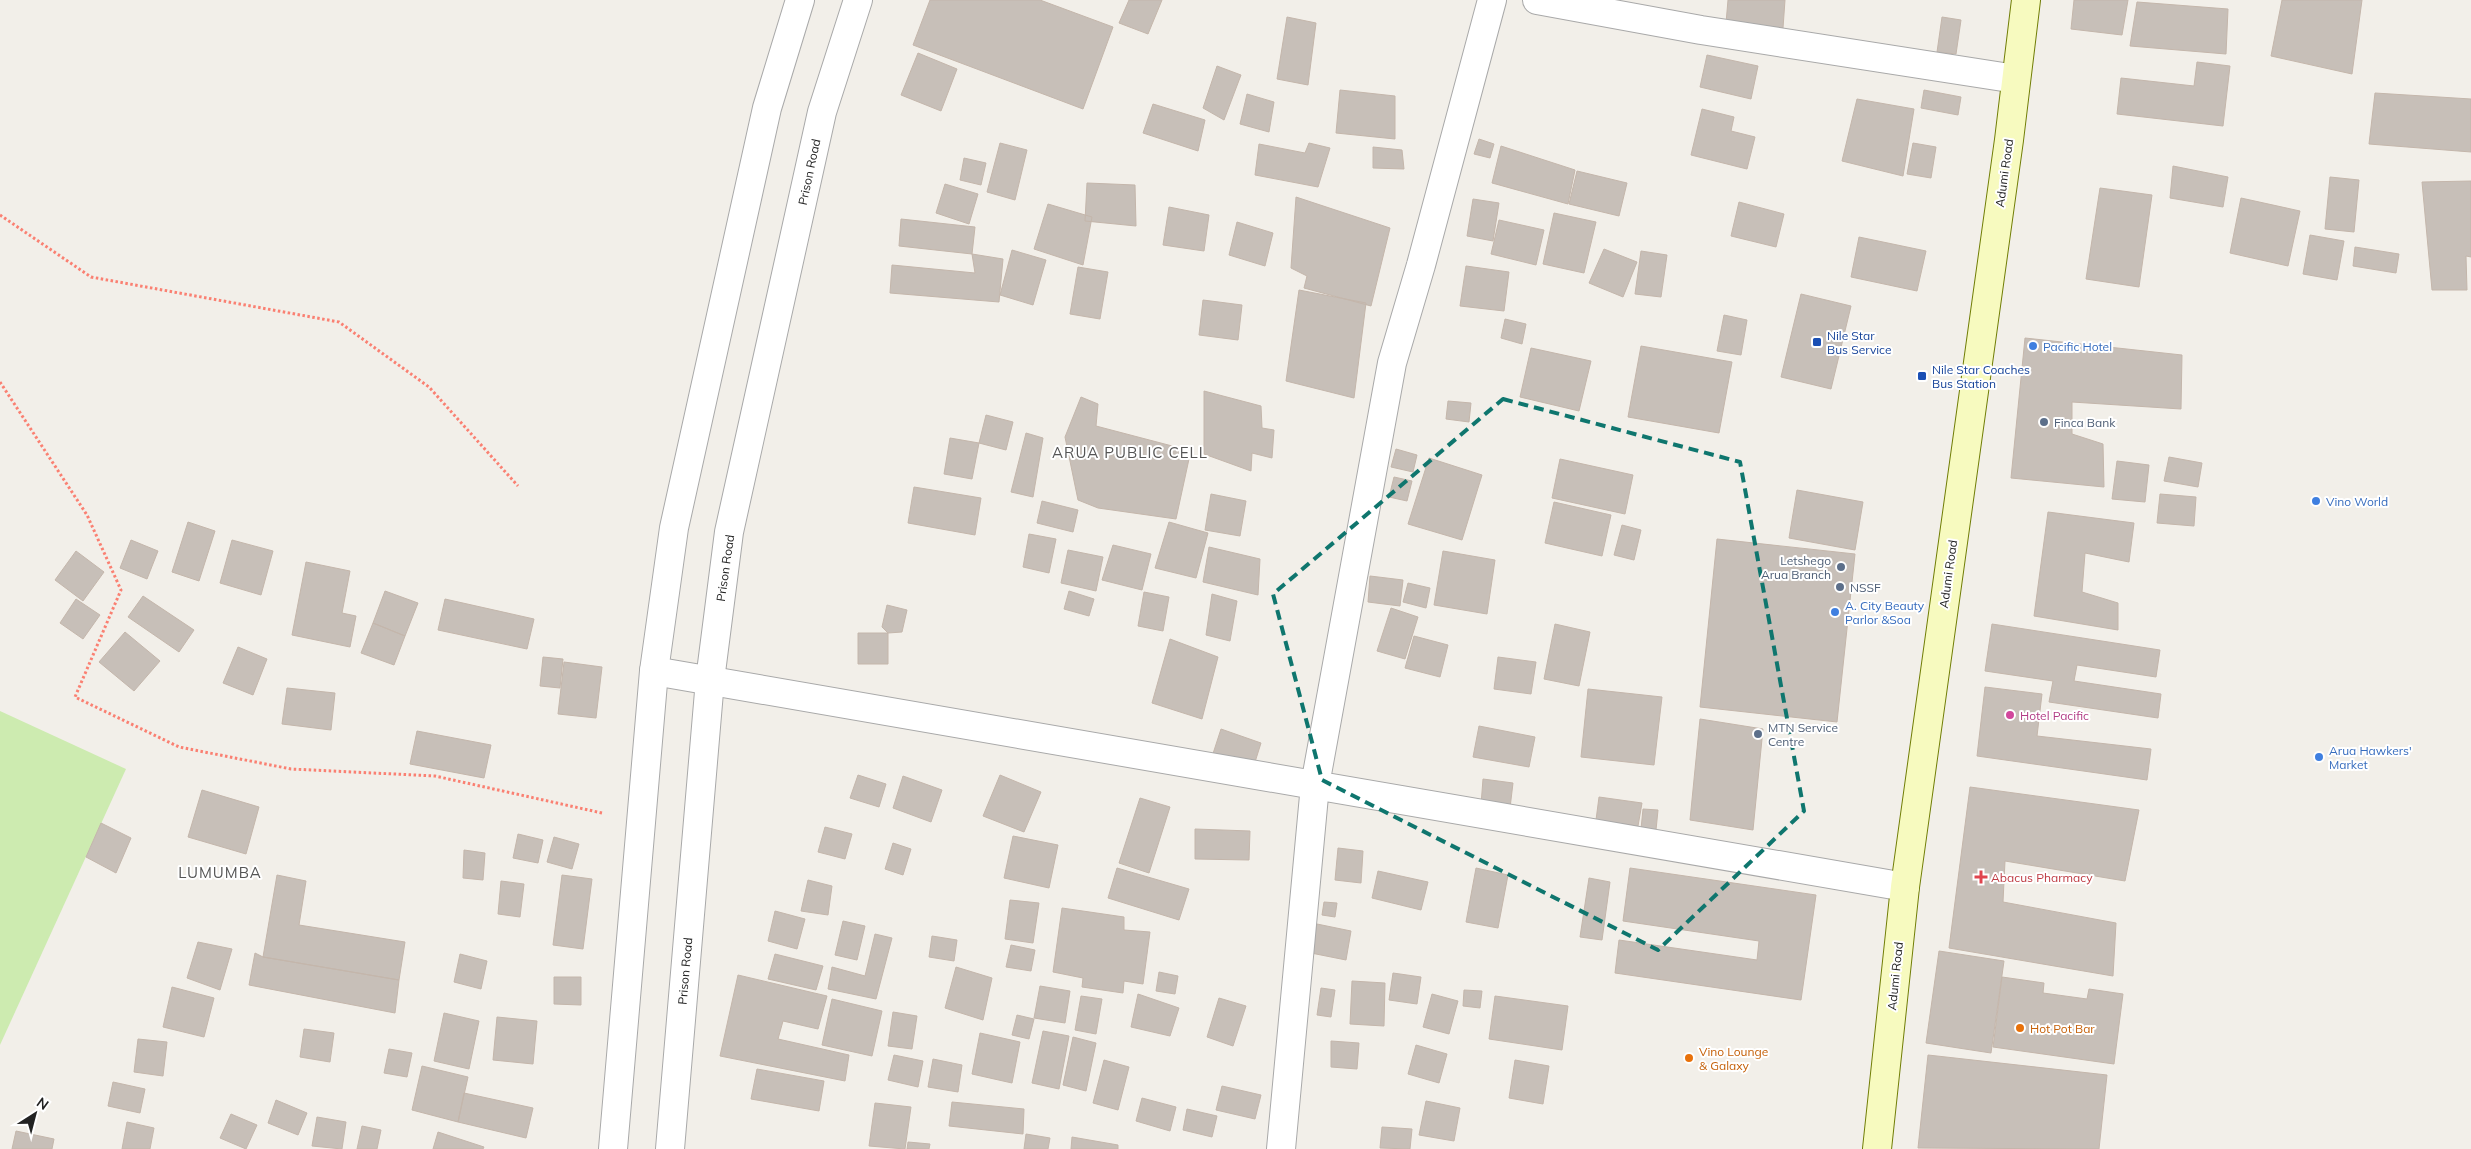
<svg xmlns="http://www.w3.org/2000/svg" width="2471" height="1149" viewBox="0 0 2471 1149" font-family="Mulish,sans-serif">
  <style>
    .grass { fill: #cdebb0 }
    .building { fill: #c7bfb8; stroke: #c4b6ab }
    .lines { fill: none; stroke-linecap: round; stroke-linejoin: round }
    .minor-casing { stroke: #a9a9a9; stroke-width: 30 }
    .tertiary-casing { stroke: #a9a9a9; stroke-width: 30 }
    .secondary-casing { stroke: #707d05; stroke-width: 30 }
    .path { stroke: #fa8072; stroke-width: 3; stroke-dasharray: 2.5 2.5; stroke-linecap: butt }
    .minor { stroke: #fff; stroke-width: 28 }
    .tertiary { stroke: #fff; stroke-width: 28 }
    .secondary { stroke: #f7fabf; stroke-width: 28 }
    .marked { fill: none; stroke: #0f766e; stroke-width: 4; stroke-dasharray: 10 6; stroke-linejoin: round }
    .transit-dot { fill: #1a4fb4; stroke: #fff; stroke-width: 2 }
    .shop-dot { fill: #3f7fe0; stroke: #fff; stroke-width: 2 }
    .service-dot { fill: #5c6f8a; stroke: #fff; stroke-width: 2 }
    .hotel-dot { fill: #d1479c; stroke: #fff; stroke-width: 2 }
    .health-dot { fill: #e0444e; stroke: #fff; stroke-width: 2 }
    .food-dot { fill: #e8710a; stroke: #fff; stroke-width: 2 }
    .labels { text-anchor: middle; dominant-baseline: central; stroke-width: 4; stroke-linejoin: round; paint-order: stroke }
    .street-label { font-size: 12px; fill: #222; stroke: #fff }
    .transit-label { font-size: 12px; fill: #164399; stroke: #fff; text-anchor: start }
    .shop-label { font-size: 12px; fill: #366cbe; stroke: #fff; text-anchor: start }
    .service-label { font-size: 12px; fill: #4e5e75; stroke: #fff; text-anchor: start }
    .hotel-label { font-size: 12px; fill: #b23c85; stroke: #fff; text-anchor: start }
    .health-label { font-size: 12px; fill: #be3a42; stroke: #fff; text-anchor: start }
    .food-label { font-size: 12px; fill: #c56008; stroke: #fff; text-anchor: start }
    .quarter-label { font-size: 15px; letter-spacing: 1px; fill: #555; stroke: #fff }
  </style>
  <rect width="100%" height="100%" fill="#f2efe9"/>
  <path class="grass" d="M0,711L126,769L0,1045Z"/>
  <path class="building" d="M930,0H1040L1113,27L1083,109L913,45Z
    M1129,0H1162L1148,34L1119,23Z
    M1728,0H1785L1783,28L1726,23Z
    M2074,0H2128L2122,35L2071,29Z
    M2282,0H2362L2352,74L2271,56Z
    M2137,2L2228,9L2226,54L2130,46Z
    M1287,17L1316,23L1308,85L1277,79Z
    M1942,17L1961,20L1956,54L1937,52Z
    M918,53L957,69L941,111L901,95Z
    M1707,55L1758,66L1751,99L1700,87Z
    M2197,62L2230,66L2223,126L2117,114L2121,78L2194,86Z
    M1217,66L1241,75L1224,120L1203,108Z
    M1340,90L1395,96V139L1336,133Z
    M1924,90L1961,97L1958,115L1921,108Z
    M2375,93L2471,99V152L2369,144Z
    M1247,94L1274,102L1269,132L1240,124Z
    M1857,99L1914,109L1903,176L1842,161Z
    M1153,104L1205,120L1198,151L1143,133Z
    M1702,109L1734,117L1731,131L1755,137L1747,169L1691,155Z
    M1479,139L1494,144L1490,158L1474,154Z
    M1000,143L1027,150L1015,200L987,192Z
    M1309,143L1330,148L1318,187L1255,175L1259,144L1305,153Z
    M1913,143L1936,147L1931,178L1907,174Z
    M1501,146L1575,170L1568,204L1492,183Z
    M1373,147L1402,150L1404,169L1373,168Z
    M964,158L986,163L981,185L960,180Z
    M2173,166L2228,177L2223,207L2170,198Z
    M1577,171L1627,183L1619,216L1569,204Z
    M2330,177L2359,180L2354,232L2325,229Z
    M2471,181V257L2466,256L2467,290H2432L2422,182Z
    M1087,183L1135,185L1136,226L1085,221Z
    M945,184L978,194L969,224L936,213Z
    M2100,188L2152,195L2139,287L2086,279Z
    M1296,197L1390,228L1371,306L1304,288L1307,276L1291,268Z
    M2241,198L2300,211L2288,266L2230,253Z
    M1473,199L1499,203L1493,241L1467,236Z
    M1739,202L1784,214L1776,247L1731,236Z
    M1048,204L1092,217L1083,265L1034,249Z
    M1169,207L1209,215L1204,251L1163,245Z
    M1554,213L1596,222L1584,273L1543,264Z
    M901,219L975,227L972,254L899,246Z
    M1499,220L1544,230L1536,265L1491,254Z
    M1237,222L1273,233L1265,266L1229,255Z
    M2310,235L2344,241L2337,280L2303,274Z
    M1859,237L1926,251L1917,291L1851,277Z
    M2355,247L2399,254L2396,273L2353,266Z
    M1604,249L1637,262L1623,297L1589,283Z
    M1012,250L1046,260L1033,305L1000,295Z
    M1641,251L1667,255L1661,297L1635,294Z
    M972,254L1003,259L999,302L890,293L892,265L975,273Z
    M1466,266L1509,272L1504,311L1460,306Z
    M1078,267L1108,272L1100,319L1070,314Z
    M1299,290L1366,303L1354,398L1286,381Z
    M1801,294L1851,306L1831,389L1781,377Z
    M1203,300L1242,305L1238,340L1199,335Z
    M1724,315L1747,320L1741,355L1717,351Z
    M1505,319L1526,324L1522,344L1501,338Z
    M2025,338L2182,355L2181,409L2072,402V434L2103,444L2104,487L2011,478Z
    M1641,346L1732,362L1719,433L1628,417Z
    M1531,348L1591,361L1579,411L1520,397Z
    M1204,391L1261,406L1262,428L1274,430L1272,458L1252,453L1251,471L1204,454Z
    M1081,397L1098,404L1096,426L1176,447L1189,459L1176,519L1098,508L1078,500L1065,437Z
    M1448,401L1471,403L1469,422L1446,419Z
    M986,415L1013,422L1006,450L979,443Z
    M1026,433L1043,438L1033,497L1011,492Z
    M950,438L979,443L972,479L944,474Z
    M1396,449L1417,455L1413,472L1391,467Z
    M2169,457L2202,463L2198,487L2164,481Z
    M1429,458L1482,475L1462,540L1408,524Z
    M1560,459L1633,475L1625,514L1552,498Z
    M2117,461L2149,465L2145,502L2112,499Z
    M1394,477L1412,481L1407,501L1389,497Z
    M914,487L981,498L975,535L908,523Z
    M1797,490L1863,502L1855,550L1789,538Z
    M1211,494L1246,501L1240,536L1205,530Z
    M2160,494L2196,497L2194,526L2157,523Z
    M1042,501L1078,510L1073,532L1037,523Z
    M1554,502L1611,515L1602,556L1545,543Z
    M2048,512L2134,523L2129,562L2085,553L2082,592L2118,603V630L2034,616Z
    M188,522L215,531L199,581L172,572Z
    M1169,522L1208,533L1196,578L1155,568Z
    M1622,525L1641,530L1634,560L1614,555Z
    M1029,534L1056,539L1049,573L1023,567Z
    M1717,539L1855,554L1837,722L1700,707Z
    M131,540L158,551L147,579L120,568Z
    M232,540L273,551L261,595L220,583Z
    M1113,545L1151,554L1142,590L1102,580Z
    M1209,547L1260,559L1258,595L1203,582Z
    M1068,550L1103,557L1096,591L1061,583Z
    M76,551L104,572L83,601L55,580Z
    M1443,551L1495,560L1487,614L1434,605Z
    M306,562L350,571L342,613L356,616L350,647L292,635Z
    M1370,576L1403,580L1400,606L1368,602Z
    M1408,583L1430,588L1426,608L1403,602Z
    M385,591L418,603L405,636L373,623Z
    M1069,591L1094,599L1089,616L1064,609Z
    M1144,592L1169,597L1163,631L1138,626Z
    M1212,594L1237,601L1230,641L1206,635Z
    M143,596L194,630L179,652L128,617Z
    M76,599L100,615L83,639L60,623Z
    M445,599L534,619L527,649L438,630Z
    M887,605L907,610L902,632L888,633L882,627Z
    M1391,608L1418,617L1405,659L1377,651Z
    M373,623L405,636L394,665L361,653Z
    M1555,624L1590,632L1579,686L1544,679Z
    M1992,624L2160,650L2156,677L2077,665L2074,681L2161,694L2158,718L2049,702L2053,681L1985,671Z
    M125,632L160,661L134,691L99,662Z
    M858,633H888V664H858Z
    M1414,636L1448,645L1440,677L1405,668Z
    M1170,639L1218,657L1202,719L1152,703Z
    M238,647L267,659L253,695L223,683Z
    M543,657L563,659L560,688L540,686Z
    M1498,657L1536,662L1531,694L1494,689Z
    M564,662L602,667L596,718L558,714Z
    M1985,687L2042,694L2037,736L2151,749L2147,780L1977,756Z
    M287,688L335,693L331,730L282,724Z
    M1588,689L1662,697L1654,765L1581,757Z
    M1700,719L1763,729L1753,830L1690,820Z
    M1479,726L1535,737L1529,767L1473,757Z
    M1221,729L1261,743L1250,778L1209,766Z
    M417,731L491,745L484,778L410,764Z
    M858,775L886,784L879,807L850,798Z
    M1000,775L1041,792L1024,832L983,816Z
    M903,776L942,790L931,822L893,808Z
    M1483,779L1513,783L1510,808L1481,805Z
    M1970,787L2139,810L2125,881L2005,861L2003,902L2116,923L2113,976L1949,948Z
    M202,790L259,807L246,854L188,837Z
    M1599,797L1642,803L1638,826L1596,820Z
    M1140,798L1170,807L1149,873L1119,863Z
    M1643,809L1658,810L1656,830L1641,829Z
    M101,823L131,838L116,873L86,857Z
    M825,827L852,834L845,859L818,852Z
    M1195,829L1250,831L1249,860L1195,859Z
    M518,834L543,840L538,863L513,858Z
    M1013,836L1058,845L1049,888L1004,878Z
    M554,837L579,844L572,869L547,862Z
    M893,843L911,849L903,875L885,869Z
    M1338,848L1363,851L1361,883L1335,880Z
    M464,850L485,853L483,880L463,878Z
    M1117,868L1189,889L1179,920L1108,898Z
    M1476,868L1508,875L1498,928L1466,922Z
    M1630,868L1816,895L1801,1000L1615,973L1619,940L1757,960L1759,941L1623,921Z
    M1378,871L1428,882L1421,910L1372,898Z
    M277,875L306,881L299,925L405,942L399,980L263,957Z
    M562,875L592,879L583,949L553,945Z
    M1589,878L1610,882L1602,940L1580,937Z
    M808,880L832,886L828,915L801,911Z
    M501,881L524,884L520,917L498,914Z
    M1010,900L1039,903L1033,943L1005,939Z
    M1324,902L1337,903L1335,917L1322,915Z
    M1062,908L1124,917V930L1150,932L1143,984L1124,981L1123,993L1082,987L1083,978L1053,972Z
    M775,911L805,919L797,949L768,941Z
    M843,921L865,926L857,960L835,955Z
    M1317,924L1351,931L1346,960L1311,953Z
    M875,934L892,938L876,999L828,989L832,967L865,976Z
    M932,936L957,940L954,961L929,957Z
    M198,942L232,949L220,990L187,978Z
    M1011,945L1035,950L1031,971L1006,967Z
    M1939,951L2004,961L1991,1053L1926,1043Z
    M255,953L263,957L399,980L395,1013L249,985Z
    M460,954L487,961L481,989L454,982Z
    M775,954L823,966L816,990L768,979Z
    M956,967L992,978L983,1020L945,1008Z
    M1159,972L1178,976L1175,994L1156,991Z
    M1393,973L1421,977L1417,1004L1389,1000Z
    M738,975L827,996L818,1029L783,1021L778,1039L849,1055L845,1081L720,1056Z
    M554,977H581V1005L554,1004Z
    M2002,977L2044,983L2043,993L2087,999L2089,989L2123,994L2114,1064L1993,1047Z
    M1352,981L1385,983L1384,1026L1350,1024Z
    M1040,986L1070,991L1065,1023L1034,1018Z
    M172,987L214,998L204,1037L163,1027Z
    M1321,988L1335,990L1331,1017L1317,1015Z
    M1464,990L1482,991L1480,1008L1463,1006Z
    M1138,994L1179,1008L1170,1036L1131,1027Z
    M1432,994L1458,1001L1449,1034L1423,1027Z
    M1081,996L1102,999L1096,1034L1075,1030Z
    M1495,996L1568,1006L1562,1050L1489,1039Z
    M1219,998L1246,1006L1233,1046L1207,1037Z
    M832,999L882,1011L872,1056L822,1045Z
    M893,1012L917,1016L912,1049L888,1046Z
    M444,1013L479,1021L469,1069L434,1061Z
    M1017,1015L1034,1019L1029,1039L1012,1035Z
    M497,1017L537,1021L533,1064L493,1060Z
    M304,1029L334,1033L330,1062L300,1057Z
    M1043,1031L1069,1036L1059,1089L1032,1083Z
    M980,1033L1020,1042L1012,1083L972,1074Z
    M1073,1037L1096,1043L1086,1091L1063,1085Z
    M138,1039L167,1042L163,1076L134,1072Z
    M1331,1041L1359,1043L1357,1069L1331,1067Z
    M1416,1045L1447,1054L1439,1083L1408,1074Z
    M389,1049L412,1053L407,1077L384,1073Z
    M894,1055L923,1061L918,1087L888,1080Z
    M1928,1055L2107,1075L2099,1149L1918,1148Z
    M933,1059L962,1065L958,1092L928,1087Z
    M1104,1060L1129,1067L1118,1110L1093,1103Z
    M1515,1060L1549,1066L1543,1104L1509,1098Z
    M422,1066L468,1077L458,1122L412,1110Z
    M757,1069L824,1081L819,1111L751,1099Z
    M113,1082L145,1089L140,1113L108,1106Z
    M1222,1086L1261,1095L1255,1119L1216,1110Z
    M464,1093L533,1108L526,1138L458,1122Z
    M1142,1098L1176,1107L1170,1131L1136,1121Z
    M276,1100L307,1113L298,1135L268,1123Z
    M1426,1101L1460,1108L1454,1141L1419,1135Z
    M952,1102L1024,1109L1023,1134L949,1126Z
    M875,1103L911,1107L905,1149L869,1146Z
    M1187,1109L1217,1116L1212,1137L1183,1130Z
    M231,1114L257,1125L246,1149L220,1138Z
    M317,1117L346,1122L342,1149L312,1146Z
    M127,1122L154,1128L150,1149H122Z
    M362,1126L381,1130L377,1149H357Z
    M1382,1127L1412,1129L1410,1149L1380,1148Z
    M16,1131L54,1139L52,1149H12Z
    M438,1132L484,1147L483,1149H433Z
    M1026,1134L1050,1138L1048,1149H1024Z
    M1072,1137L1118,1145V1149H1071Z
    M908,1142L930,1144L929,1149H907Z"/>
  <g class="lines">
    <g class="minor-casing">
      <path id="minor" d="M1537,0L1701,30L2016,79
        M654,671L1905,887
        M1281,1149L1315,785L1392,363L1421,265L1492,0"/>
    </g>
    <g class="tertiary-casing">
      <path id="tertiary" d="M613,1149L654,671L674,528L767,108L800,0
        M670,1149L710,680L729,532L822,112L858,0"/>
    </g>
    <g class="secondary-casing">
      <path id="secondary" d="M1877,1149L1905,887L2009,140L2026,0"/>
    </g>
    <path class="path" d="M0,215L91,277L339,322L429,387L518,486
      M0,382L87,515L121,590L75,697L179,747L291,769L435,776L602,813"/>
    <use href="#minor" class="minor"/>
    <use href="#tertiary" class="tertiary"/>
    <use href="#secondary" class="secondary"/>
  </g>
  <path class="marked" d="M1503,399L1740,462L1804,811L1658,950L1322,780L1273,594Z"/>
  <g class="transit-dot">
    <rect x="1812" y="337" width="10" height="10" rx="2.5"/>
    <rect x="1917" y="371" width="10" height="10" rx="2.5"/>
  </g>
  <g class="shop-dot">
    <circle cx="2033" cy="346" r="5"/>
    <circle cx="2316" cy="501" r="5"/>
    <circle cx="1835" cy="612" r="5"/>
    <circle cx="2319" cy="757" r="5"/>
  </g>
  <g class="service-dot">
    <circle cx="2044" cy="422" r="5"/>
    <circle cx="1841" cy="567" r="5"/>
    <circle cx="1840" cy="587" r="5"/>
    <circle cx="1758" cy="734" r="5"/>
  </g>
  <circle class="hotel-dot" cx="2010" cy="715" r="5"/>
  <path class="health-dot" d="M1978.5 869.5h5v5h5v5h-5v5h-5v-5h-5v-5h5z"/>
  <g class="food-dot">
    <circle cx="2020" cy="1028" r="5"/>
    <circle cx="1689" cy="1058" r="5"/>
  </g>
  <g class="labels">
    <g class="street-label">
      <text transform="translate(809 172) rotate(-78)">Prison Road</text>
      <text transform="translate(2004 173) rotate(-82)">Adumi Road</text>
      <text transform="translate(725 568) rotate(-82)">Prison Road</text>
      <text transform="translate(1948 574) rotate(-82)">Adumi Road</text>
      <text transform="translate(685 971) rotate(-85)">Prison Road</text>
      <text transform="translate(1895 976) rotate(-84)">Adumi Road</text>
    </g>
    <g class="transit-label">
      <text x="1827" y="335">Nile Star<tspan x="1827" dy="14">Bus Service</tspan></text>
      <text x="1932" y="369">Nile Star Coaches<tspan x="1932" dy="14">Bus Station</tspan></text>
    </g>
    <g class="shop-label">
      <text x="2043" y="346">Pacific Hotel</text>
      <text x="2326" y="501">Vino World</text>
      <text x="1845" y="605">A. City Beauty<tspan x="1845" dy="14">Parlor &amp;Soa</tspan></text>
      <text x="2329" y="750">Arua Hawkers'<tspan x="2329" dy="14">Market</tspan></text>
    </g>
    <g class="service-label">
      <text x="2054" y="422">Finca Bank</text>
      <text x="1831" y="560" text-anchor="end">Letshego<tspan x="1831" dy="14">Arua Branch</tspan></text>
      <text x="1850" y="587">NSSF</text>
      <text x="1768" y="727">MTN Service<tspan x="1768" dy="14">Centre</tspan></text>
    </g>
    <g class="hotel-label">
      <text x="2020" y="715">Hotel Pacific</text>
    </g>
    <g class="health-label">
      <text x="1991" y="877">Abacus Pharmacy</text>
    </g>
    <g class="food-label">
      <text x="2030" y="1028">Hot Pot Bar</text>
      <text x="1699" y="1051">Vino Lounge<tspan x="1699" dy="14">&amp; Galaxy</tspan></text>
    </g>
    <g class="quarter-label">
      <text x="1130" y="452">ARUA PUBLIC CELL</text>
      <text x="220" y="872">LUMUMBA</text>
    </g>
  </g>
  <g transform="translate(35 1114) rotate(36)" stroke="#ffffff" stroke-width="4" paint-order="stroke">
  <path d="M0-4L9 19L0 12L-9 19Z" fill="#222222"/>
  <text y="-8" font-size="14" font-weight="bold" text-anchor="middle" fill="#222222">N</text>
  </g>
</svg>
